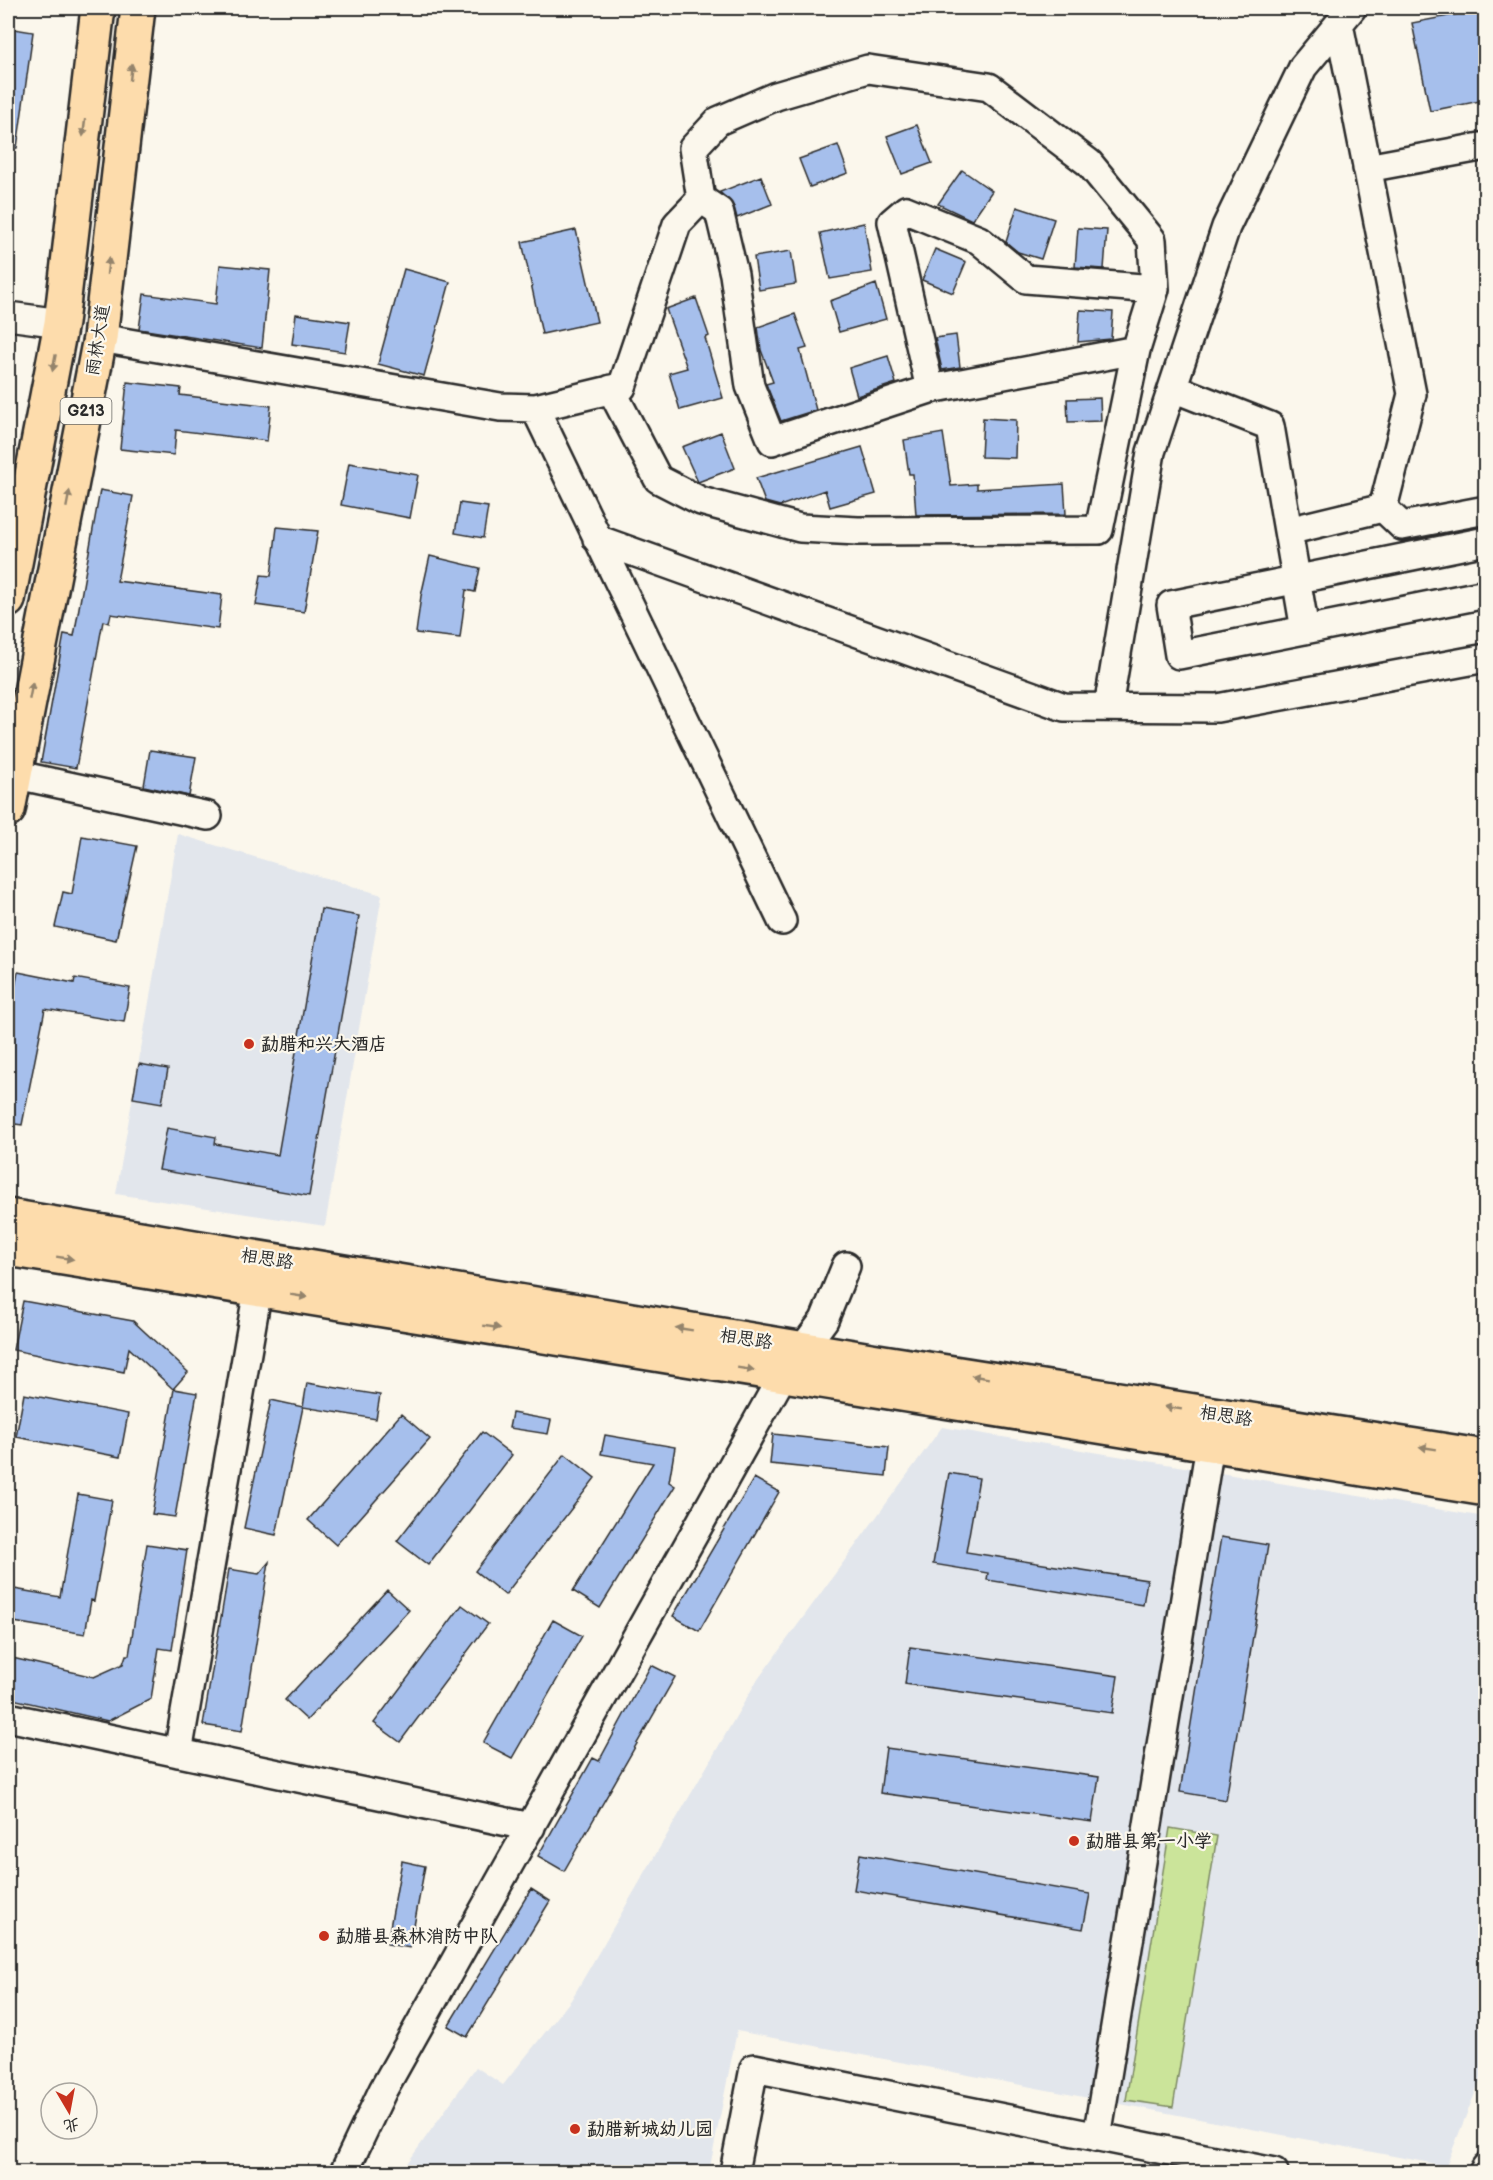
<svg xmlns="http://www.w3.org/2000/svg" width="1493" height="2180" viewBox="0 0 1493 2180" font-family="'Balsamiq Sans','LXGW WenKai TC',sans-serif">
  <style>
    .built { fill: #e2e6ec }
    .green { fill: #cbe49a; stroke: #7b8862; stroke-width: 1.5 }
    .building { fill: #a6bfec; stroke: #2b2b2b; stroke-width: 1.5 }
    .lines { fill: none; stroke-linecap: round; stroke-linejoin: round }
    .minor-casing { stroke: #2b2b2b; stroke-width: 32 }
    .major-casing { stroke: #2b2b2b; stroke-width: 38 }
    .highway-casing { stroke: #2b2b2b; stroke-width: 38 }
    .minor { stroke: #fbf7ec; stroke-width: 27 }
    .major { stroke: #fddcac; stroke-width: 33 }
    .highway { stroke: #fddcac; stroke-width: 33 }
    .oneway { fill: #94846c }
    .poi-dot { fill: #c8321e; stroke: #fbf7ec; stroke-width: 2 }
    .labels { text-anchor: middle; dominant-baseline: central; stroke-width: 4.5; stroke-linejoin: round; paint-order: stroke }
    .shield { fill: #fbf7ec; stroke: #696865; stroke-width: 1.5 }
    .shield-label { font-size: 16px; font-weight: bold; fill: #2b2b2b }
    .street-label { font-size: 18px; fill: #2b2b2b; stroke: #fbf7ec }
    .poi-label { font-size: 18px; font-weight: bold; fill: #2b2b2b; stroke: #fbf7ec; text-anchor: start }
  </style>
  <rect width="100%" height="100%" fill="#fbf7ec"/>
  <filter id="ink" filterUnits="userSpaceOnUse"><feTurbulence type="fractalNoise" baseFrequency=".0167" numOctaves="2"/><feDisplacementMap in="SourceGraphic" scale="12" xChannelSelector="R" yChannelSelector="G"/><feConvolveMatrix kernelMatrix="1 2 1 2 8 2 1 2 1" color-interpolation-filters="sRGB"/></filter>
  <g filter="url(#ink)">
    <path class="built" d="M178,834L382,895L325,1226L116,1194Z
      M942,1427L1485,1517V2068L1446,2166L737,2031L709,2172H401L476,2067L503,2085L571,2000L756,1682Z"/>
    <path class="green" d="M1170,1828L1217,1836L1173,2107L1126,2100Z"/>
    <path class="building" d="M1485,9V100L1430,111L1412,23Z
      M8,28L33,32L17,148H8Z
      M917,125L932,163L902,174L887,136Z
      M838,145L848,173L810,187L799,159Z
      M962,170L992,191L972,220L938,204Z
      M761,176L772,204L737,218L734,207L720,192Z
      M1017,207L1054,219L1041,259L1018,252L1006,242Z
      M864,223L872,272L830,279L820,233Z
      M1078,228L1107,230L1104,269L1075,267Z
      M576,230L597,322L542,334L522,242Z
      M935,249L966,262L953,293L922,280Z
      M791,251L796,284L759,290L754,257Z
      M220,265L270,270L262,348L139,329L144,294L216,304Z
      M404,269L450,282L424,376L378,364Z
      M876,284L886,319L839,332L830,301Z
      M696,298L709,336L705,338L723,398L680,410L669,373L687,368L666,309Z
      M1080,310L1113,312L1111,339L1078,342Z
      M296,314L350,322L345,352L292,344Z
      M795,314L807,348L800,350L816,410L781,421L766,384L773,382L761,350L758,327Z
      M956,335L960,367L942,370L935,338Z
      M888,356L896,383L857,396L849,368Z
      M127,382L181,388L180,395L271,406L267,441L176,430L174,455L120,449Z
      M1100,398L1101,421L1068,422L1067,399Z
      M983,418L1016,420L1015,458L981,457Z
      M721,432L735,468L698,482L682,447Z
      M943,433L951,486L977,484V489L1064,484L1066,514L916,515L913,474H909L904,440Z
      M862,447L876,494L830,507L825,490L780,506L765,502L756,478Z
      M349,463L418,475L410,518L341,505Z
      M100,490L133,496L117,581L222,595L218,629L111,614L109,623L103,621L76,768L41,762L64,634L74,636Z
      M460,503L488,507L483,538L455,533Z
      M277,527L318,531L304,612L256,605L261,575L271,576Z
      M430,556L480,568L475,592L466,590L460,638L416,633L421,596Z
      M150,750L196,757L189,796L144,786Z
      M82,836L137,846L116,940L55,927L63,892L72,894Z
      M321,909L359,916L309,1196L159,1170L167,1128L216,1137L215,1144L278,1155Z
      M18,972L74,983L75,978L130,988L124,1022L45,1009L22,1125L8,1123V1023Z
      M139,1064L168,1069L162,1103L133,1098Z
      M23,1301L133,1321L188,1372L173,1389L129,1348L124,1372L13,1350Z
      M307,1383L380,1395L376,1419L303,1407Z
      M174,1389L197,1393L175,1517L152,1514Z
      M24,1394L128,1414L120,1457L16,1437Z
      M271,1400L303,1407L276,1535L244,1528Z
      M512,1413L551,1420L548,1434L509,1428Z
      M401,1414L430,1439L336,1545L308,1520Z
      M482,1432L512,1455L428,1565L397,1541Z
      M773,1434L889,1447L886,1476L770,1464Z
      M605,1435L675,1447L669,1482L675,1486L600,1608L573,1591L653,1463L601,1454Z
      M565,1454L595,1478L505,1595L475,1571Z
      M949,1473L979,1478L966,1552L1147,1580L1143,1605L987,1580L988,1573L933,1564Z
      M754,1478L779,1492L699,1631L673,1616Z
      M78,1494L112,1500L94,1601L91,1600L85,1634L8,1621V1588L60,1597Z
      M1221,1537L1268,1545L1226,1800L1180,1792Z
      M147,1544L187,1550L172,1650L159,1648L151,1699L108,1721L8,1698V1657L94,1677L123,1664L126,1655H129Z
      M269,1562L242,1731L203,1725L229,1569L259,1574Z
      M387,1590L409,1610L307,1720L285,1700Z
      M462,1605L488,1624L400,1742L374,1723Z
      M553,1620L582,1636L512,1758L483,1743Z
      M910,1647L1118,1676L1112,1713L905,1684Z
      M651,1665L675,1677L564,1871L538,1856L593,1758L599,1761Z
      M886,1748L1099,1777L1092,1822L880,1793Z
      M860,1854L1090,1894L1083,1929L854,1890Z
      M402,1861L425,1866L410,1948L387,1944Z
      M531,1889L550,1901L467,2037L448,2026Z"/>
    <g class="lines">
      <g class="minor-casing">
        <path id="minor" d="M1339,24L1412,394L1383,508
          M1367,168L1486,146
          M8,316L61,323
          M100,338L500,407L535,408L622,387L677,224L701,199L719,211L734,274L750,386L772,441L930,389L892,222L906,210L979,240L1026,279L1155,289
          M1173,388L1270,426L1288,531L1383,508L1402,526L1486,510
          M611,389L658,479L701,501L800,528L858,531L1099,530L1136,350L1155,289L1152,240L1089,163L989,87L868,69L776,96L718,121L693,148L701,199
          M930,389L1136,350
          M535,408L782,921
          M1288,531L1305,630
          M597,539L1064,707L1217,708L1486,658
          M1486,541L1171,605L1179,655L1486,594
          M1108,707L1151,452L1226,227L1303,67L1352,8
          M8,773L208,816
          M8,1717L531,1827
          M178,1753L258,1289
          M1097,2137L1210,1445
          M344,2172L383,2090L783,1375L824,1320L846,1266
          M734,2172L754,2068L1274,2172
          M1483,2172L1486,2167"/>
      </g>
      <g class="major-casing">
        <path id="major" d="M8,1216L877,1361L1486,1457
          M8,1249L1486,1489"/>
      </g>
      <g class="highway-casing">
        <path id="highway" d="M8,600L61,323L98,8
          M8,810L100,338L138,8"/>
      </g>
      <use href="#minor" class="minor"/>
      <use href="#major" class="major"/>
      <use href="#highway" class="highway"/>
    </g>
    <defs><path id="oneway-solid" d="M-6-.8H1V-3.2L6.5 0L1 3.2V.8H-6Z" transform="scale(1.5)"/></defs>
    <g class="oneway">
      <use href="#oneway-solid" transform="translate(131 72) rotate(-83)"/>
      <use href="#oneway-solid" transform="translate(84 128) rotate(97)"/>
      <use href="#oneway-solid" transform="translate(108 266) rotate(-83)"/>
      <use href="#oneway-solid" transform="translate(54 363) rotate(101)"/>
      <use href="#oneway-solid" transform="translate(68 499) rotate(-79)"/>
      <use href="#oneway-solid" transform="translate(31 691) rotate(-79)"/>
      <use href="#oneway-solid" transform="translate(65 1258) rotate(9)"/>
      <use href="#oneway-solid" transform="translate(299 1296) rotate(9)"/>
      <use href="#oneway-solid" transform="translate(492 1327) rotate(9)"/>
      <use href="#oneway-solid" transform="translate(684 1329) rotate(-171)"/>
      <use href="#oneway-solid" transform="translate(746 1369) rotate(9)"/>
      <use href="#oneway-solid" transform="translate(980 1377) rotate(-171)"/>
      <use href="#oneway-solid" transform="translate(1173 1408) rotate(-171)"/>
      <use href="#oneway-solid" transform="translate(1428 1448) rotate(-171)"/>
    </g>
  </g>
  <g class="poi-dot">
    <circle cx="249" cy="1044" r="6"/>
    <circle cx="1074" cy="1841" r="6"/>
    <circle cx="324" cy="1936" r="6"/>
    <circle cx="575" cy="2129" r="6"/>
  </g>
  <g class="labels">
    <rect class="shield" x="60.5" y="398" width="51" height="26" rx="4.5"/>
    <g class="shield-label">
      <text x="86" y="411">G213</text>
    </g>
    <g class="street-label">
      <text transform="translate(98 340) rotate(-81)">雨林大道</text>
      <text transform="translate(267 1259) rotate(9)">相思路</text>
      <text transform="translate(746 1339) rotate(9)">相思路</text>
      <text transform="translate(1226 1416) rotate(9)">相思路</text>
    </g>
    <g class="poi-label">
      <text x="261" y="1044">勐腊和兴大酒店</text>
      <text x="1086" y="1841">勐腊县第一小学</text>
      <text x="336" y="1936">勐腊县森林消防中队</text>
      <text x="587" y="2129">勐腊新城幼儿园</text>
    </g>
  </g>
  <rect width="1493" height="2180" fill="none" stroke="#fbf7ec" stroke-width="30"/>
  <rect x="15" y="15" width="1463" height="2150" fill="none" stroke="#2b2b2b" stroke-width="2" filter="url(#ink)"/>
  <g transform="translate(69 2111) rotate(170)"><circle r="28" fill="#fbf7ec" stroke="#a8a59f" stroke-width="1.5"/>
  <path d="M0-4.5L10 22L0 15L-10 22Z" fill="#c8321e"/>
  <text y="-9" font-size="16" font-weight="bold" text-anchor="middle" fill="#2b2b2b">北</text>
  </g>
</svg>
